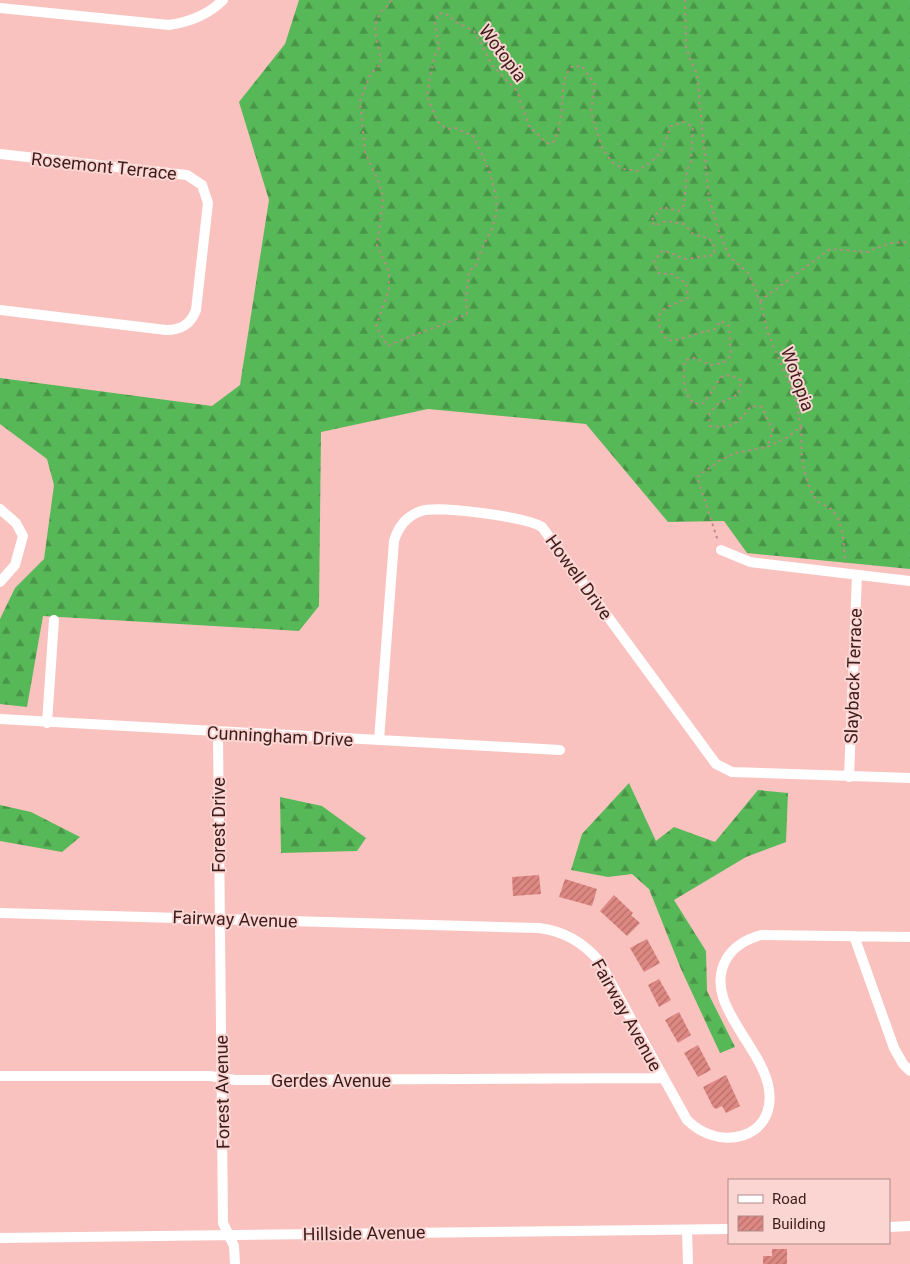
<svg xmlns="http://www.w3.org/2000/svg" width="910" height="1264" viewBox="0 0 910 1264" font-family="Roboto,sans-serif">
  <style>
    .forest { fill: url(#forest-firs) }
    .building { fill: url(#building-hatch) }
    .lines { fill: none; stroke-linecap: round; stroke-linejoin: round }
    .path { stroke: #ba8a87; stroke-width: 2; stroke-dasharray: 2.5 4; stroke-linecap: butt }
    .minor { stroke: #fff; stroke-width: 10 }
    .labels { text-anchor: middle; dominant-baseline: central; stroke-width: 4; stroke-linejoin: round; paint-order: stroke }
    .street-label { font-size: 18px; fill: #3e1c1b; stroke: #fad5d2 }
  </style>
  <defs>
    <pattern id="forest-firs" width="22" height="20" patternUnits="userSpaceOnUse" patternTransform="scale(1.25)"><rect width="22" height="20" fill="#57b858"/><path d="M5 1l3.5 6h-7zM16 11l3.5 6h-7z" fill="#499548"/></pattern>
    <pattern id="building-hatch" width="6" height="6" patternUnits="userSpaceOnUse" patternTransform="scale(1.25)"><rect width="6" height="6" fill="#de8883"/><path d="M-1 1l2-2M0 6l6-6M5 7l2-2" fill="none" stroke="#b56e6a"/></pattern>
  </defs>
  <rect width="100%" height="100%" fill="#f9c2be"/>
  <path class="forest" d="M299,0H910V569L747,553L724,521L668,522L586,424L428,409L321,432L319,606L299,631L43,616L27,707L0,704V619L15,588L44,559L54,485L47,459L0,424V378L212,406L240,385L269,200L239,102L285,44Z
    M629,783L656,841L674,827L715,842L758,790L788,793L786,842L746,857L674,900L706,951L707,991L735,1047L720,1053L681,969L649,889L632,874L608,877L571,870L582,834Z
    M280,797L322,806L366,838L357,851L281,853Z
    M0,805L31,812L80,837L62,852L0,841Z"/>
  <path class="building" d="M539,875L541,894L513,896L512,877Z
    M565,879L597,889L592,906L559,897Z
    M614,895L633,913L631,915L640,923L627,936L600,911Z
    M647,939L660,963L644,972L630,948Z
    M659,979L671,1000L659,1007L648,985Z
    M679,1012L691,1035L678,1043L665,1020Z
    M698,1045L711,1070L698,1077L684,1053Z
    M726,1075L740,1106L726,1113L722,1106L716,1109L713,1107L703,1087Z
    M772,1249H787V1264H763V1256H772Z"/>
  <g class="lines">
    <path class="path" d="M391,0C388,7 385,7 381,12C369,27 380,46 381,63L370,75L360,101L365,152L380,185L383,201L377,245L389,272V289L376,327L388,346C414,333 441,327 467,314L466,298L469,271L476,266C479,251 487,240 493,226C504,199 486,161 473,136L455,128L447,129L437,121L427,95L434,57L439,48L435,22L439,13L448,15L456,22L474,31L493,66L517,91L529,126L547,143H553C567,118 557,84 571,67L582,66L595,85L591,112L602,148L612,162L624,169L637,171L651,162L661,152L671,126L684,122L693,127L691,161L687,170L684,205L679,211L662,207L651,221L655,226L666,221L684,224L693,234L710,239L715,247L714,255L685,259L663,250L654,261L658,273L672,274L686,283L688,298L665,308L658,316L660,329L667,340C683,342 697,331 714,330L721,321L729,326L731,355L723,363L711,365L695,358L685,360C683,377 682,391 694,404L704,403L721,377L730,375L741,380L739,394L718,404L709,414L710,426C733,429 738,423 751,406L762,407L773,431L767,447
      M685,0L686,48L697,75L709,198L718,229L729,256L748,273L760,301L768,333L795,397L801,427L786,438L767,447L736,453L722,459L697,477L718,541
      M760,301L830,249L867,252L890,243L910,242
      M801,427C801,451 802,477 815,498C818,504 826,505 831,509C844,520 844,547 845,563"/>
    <path class="minor" d="M0,8L169,25C190,22 208,15 223,0
      M0,154L187,175L202,185L208,203L196,310C191,324 182,330 166,330L0,310
      M0,509L16,523L23,536L15,565L0,582
      M721,550L750,562L910,581
      M0,719L560,750
      M47,723L54,620
      M218,733L223,1223L234,1246L235,1264
      M379,740L394,541C398,527 407,516 421,511C438,505 527,517 542,527L716,764L732,772L910,778
      M849,777L857,575
      M0,913L539,928C564,931 583,942 599,961L687,1120C720,1153 776,1138 769,1090C764,1047 700,1002 727,958C735,945 747,939 761,935L910,937
      M854,936L894,1048L903,1064L910,1071
      M0,1076H210L235,1080L662,1078
      M889,1227L910,1226
      M687,1230L688,1264
      M0,1238L729,1229"/>
  </g>
  <g class="labels">
    <g class="street-label">
      <text transform="translate(503 53) rotate(53)">Wotopia</text>
      <text transform="translate(104 166) rotate(6)">Rosemont Terrace</text>
      <text transform="translate(798 379) rotate(70)">Wotopia</text>
      <text transform="translate(579 577) rotate(54)">Howell Drive</text>
      <text transform="translate(853 676) rotate(-88)">Slayback Terrace</text>
      <text transform="translate(280 736) rotate(3)">Cunningham Drive</text>
      <text transform="translate(218 825) rotate(-90)">Forest Drive</text>
      <text transform="translate(235 919) rotate(2)">Fairway Avenue</text>
      <text transform="translate(627 1015) rotate(61)">Fairway Avenue</text>
      <text x="331" y="1080">Gerdes Avenue</text>
      <text transform="translate(222 1092) rotate(-91)">Forest Avenue</text>
      <text transform="translate(364 1233) rotate(-1)">Hillside Avenue</text>
    </g>
  </g>
  <rect x="728" y="1179" width="162" height="65" fill="#fad5d2" stroke="#af8b89"/>
  <rect x="738" y="1195" width="25" height="8" fill="#ffffff" stroke="#af8b89"/>
  <text x="772" y="1204" font-size="15" fill="#3e1c1b">Road</text>
  <rect x="738" y="1216" width="25" height="15" fill="url(#building-hatch)" stroke="#af8b89"/>
  <text x="772" y="1229" font-size="15" fill="#3e1c1b">Building</text>
</svg>
